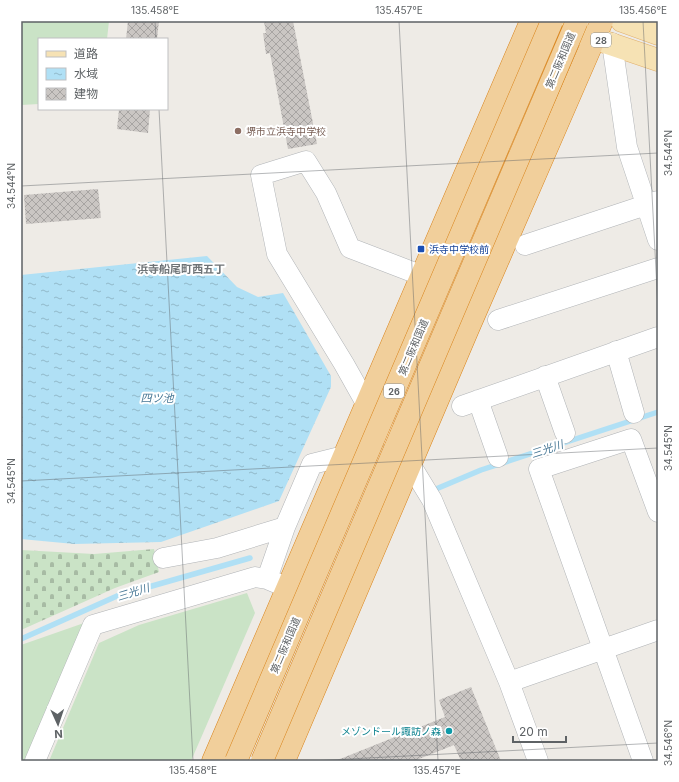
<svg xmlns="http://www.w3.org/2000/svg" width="679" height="782" viewBox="0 0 679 782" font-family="Inter,'Noto Sans JP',sans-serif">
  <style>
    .grass { fill: #cae3c6 }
    .cemetery { fill: url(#cemetery-stones) }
    .water { fill: url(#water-ripples) }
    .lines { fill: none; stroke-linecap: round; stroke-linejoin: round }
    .stream { stroke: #b0e0f5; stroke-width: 5.5 }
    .building { fill: url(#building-cross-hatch) }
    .minor-casing { stroke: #b1b4b7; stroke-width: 21 }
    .major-casing { stroke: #e1b06d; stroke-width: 23 }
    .highway-casing { stroke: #d9841b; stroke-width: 23 }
    .minor { stroke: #fff; stroke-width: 20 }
    .major { stroke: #f6e2b4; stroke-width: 22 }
    .highway { stroke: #f1cf9b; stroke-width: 22 }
    .highway-bridge-casing { stroke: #d9841b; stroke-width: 23; stroke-linecap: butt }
    .highway-bridge { stroke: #f1cf9b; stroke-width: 22 }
    .ticks { fill: none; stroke: #5e6265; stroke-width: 1; stroke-opacity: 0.45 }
    .education-dot { fill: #8d6e63; stroke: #fff; stroke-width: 1.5 }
    .transit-dot { fill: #1a4fb4; stroke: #fff; stroke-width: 1.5 }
    .culture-dot { fill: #0f9aa8; stroke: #fff; stroke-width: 1.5 }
    .labels { text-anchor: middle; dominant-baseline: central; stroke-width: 4; stroke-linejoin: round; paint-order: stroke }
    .shield { fill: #fff; stroke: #8e9193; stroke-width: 1 }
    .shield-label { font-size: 9px; font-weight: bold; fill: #5e6265 }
    .street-label { font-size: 10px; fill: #5e6265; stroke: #fff }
    .education-label { font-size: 10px; fill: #785e54; stroke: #fff; text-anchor: start }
    .transit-label { font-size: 10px; fill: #164399; stroke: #fff; text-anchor: start }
    .culture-label { font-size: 10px; fill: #0d838f; stroke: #fff; text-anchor: end }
    .neighbourhood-label { font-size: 11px; font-weight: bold; fill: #6f7477; stroke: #fff }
    .water-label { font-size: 11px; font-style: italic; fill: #477795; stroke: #fff }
    .neatline { fill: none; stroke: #5e6265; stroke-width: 1.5 }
    .ticks-label { font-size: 10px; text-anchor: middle; fill: #5e6265 }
  </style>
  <defs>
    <pattern id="cemetery-stones" width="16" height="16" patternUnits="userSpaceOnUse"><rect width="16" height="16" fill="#cae3c6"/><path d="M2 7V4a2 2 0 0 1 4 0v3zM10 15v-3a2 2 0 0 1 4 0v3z" fill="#a7bba4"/></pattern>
    <pattern id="water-ripples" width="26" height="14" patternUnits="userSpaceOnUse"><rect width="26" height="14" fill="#b0e0f5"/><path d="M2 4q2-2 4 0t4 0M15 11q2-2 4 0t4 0" fill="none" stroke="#92b9ca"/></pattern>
    <pattern id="building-cross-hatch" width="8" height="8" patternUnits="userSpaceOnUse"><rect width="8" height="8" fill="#cac6c3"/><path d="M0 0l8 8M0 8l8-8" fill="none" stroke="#a7a4a2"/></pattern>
  </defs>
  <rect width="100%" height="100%" fill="#eeebe6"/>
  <path class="grass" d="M21,21H109L107,39H39V104L21,105Z
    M247,593L255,613L191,761H49L99,643L139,625Z
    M84,623L25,761H21V645Z"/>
  <path class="cemetery" d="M154,549L159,572L115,588L21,630V550L94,554Z"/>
  <path class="water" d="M207,256L237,287L258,297L283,293L331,376V387L279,501L161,542L74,544L21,539V275Z"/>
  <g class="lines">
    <path class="stream" d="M436,489L481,470L658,412
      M21,639L117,596L250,558"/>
  </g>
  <path class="building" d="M128,21H159L157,39H126Z
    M264,21H293L317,144L288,149L270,53L266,54L263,33H266Z
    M119,109H150L148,133L117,129Z
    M98,189L101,218L26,224L24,195Z
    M471,687L501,761H461L454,745L414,761H335L445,717L439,700Z"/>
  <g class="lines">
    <g class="minor-casing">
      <path id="minor" d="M612,43L627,147L658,240
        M525,245L658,201
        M423,276L350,248L326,193L306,161L261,175L277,254L344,364L367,405L410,464L432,500L509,682L538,761
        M498,320L658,268
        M616,351L634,413
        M545,376L565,433
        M478,400L498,457
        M462,406L658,337
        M163,558L217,548L285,527
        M279,584L267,579L285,527L312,464L344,456
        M509,682L658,630
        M35,761L93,625L255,577L267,579
        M643,761L539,469L631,439L658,512"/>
    </g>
    <g class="major-casing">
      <path id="major" d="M543,21L658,60
        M622,21L658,34"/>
    </g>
    <g class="highway-casing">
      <path id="highway" d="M213,761L531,21
        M284,761L468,329L602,21"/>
    </g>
    <use href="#minor" class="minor"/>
    <use href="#major" class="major"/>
    <use href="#highway" class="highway"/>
    <g class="highway-bridge-casing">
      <path id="highway-bridge" d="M236,761L552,21
        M262,761L577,21"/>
    </g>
    <use href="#highway-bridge" class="highway-bridge"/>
  </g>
  <path class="ticks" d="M155,21L156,39M399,21L438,761M643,21L658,309M159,109L193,761M21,186L658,153M21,481L658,448M310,761L658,743"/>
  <circle class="education-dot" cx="238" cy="131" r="4"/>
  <rect class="transit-dot" x="417" y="245" width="8" height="8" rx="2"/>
  <circle class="culture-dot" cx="449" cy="731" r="4"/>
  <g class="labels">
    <g class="shield">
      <rect x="591" y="33" width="20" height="14" rx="3"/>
      <rect x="384" y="384" width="20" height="14" rx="3"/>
    </g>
    <g class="shield-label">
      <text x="601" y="40">28</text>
      <text x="394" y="391">26</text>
    </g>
    <g class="street-label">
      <text transform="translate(560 60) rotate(-67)">第二阪和国道</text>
      <text transform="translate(413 347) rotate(-67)">第二阪和国道</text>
      <text transform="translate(285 645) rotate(-67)">第二阪和国道</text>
    </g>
    <g class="education-label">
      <text x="246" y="131">堺市立浜寺中学校</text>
    </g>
    <g class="transit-label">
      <text x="429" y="249">浜寺中学校前</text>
    </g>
    <g class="culture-label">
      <text x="441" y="731">メゾンドール諏訪ノ森</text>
    </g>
    <g class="neighbourhood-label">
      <text x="181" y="269">浜寺船尾町西五丁</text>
    </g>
    <g class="water-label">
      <text x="157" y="398">四ツ池</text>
      <text transform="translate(547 449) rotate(-18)">三光川</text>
      <text transform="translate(133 592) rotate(-17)">三光川</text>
    </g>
  </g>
  <rect width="679" height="782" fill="none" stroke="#ffffff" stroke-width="44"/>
  <rect x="38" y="38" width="130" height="72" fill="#ffffff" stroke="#bfc0c1"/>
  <rect x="46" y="51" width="20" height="6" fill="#f6e2b4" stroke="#bfc0c1"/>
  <text x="74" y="58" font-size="12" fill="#5e6265">道路</text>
  <rect x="46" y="68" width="20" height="12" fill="url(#water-ripples)" stroke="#bfc0c1"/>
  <text x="74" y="78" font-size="12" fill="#5e6265">水域</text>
  <rect x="46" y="88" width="20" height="12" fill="url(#building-cross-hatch)" stroke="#bfc0c1"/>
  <text x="74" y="98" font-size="12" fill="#5e6265">建物</text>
  <g transform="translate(58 724) rotate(177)" stroke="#ffffff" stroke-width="3" paint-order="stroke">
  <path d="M0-3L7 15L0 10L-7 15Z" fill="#5e6265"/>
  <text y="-6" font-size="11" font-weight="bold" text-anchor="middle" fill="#5e6265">N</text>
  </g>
  <path d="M513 736v6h53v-6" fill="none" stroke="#5e6265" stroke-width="2"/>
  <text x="519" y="736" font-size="12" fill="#5e6265" stroke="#ffffff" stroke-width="3" paint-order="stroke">20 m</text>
  <rect x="22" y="22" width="635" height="738" class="neatline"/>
  <g class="ticks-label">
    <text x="155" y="14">135.458°E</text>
    <text x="399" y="14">135.457°E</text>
    <text x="643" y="14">135.456°E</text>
    <text transform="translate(668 153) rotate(-90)" y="4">34.544°N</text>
    <text transform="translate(11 186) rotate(-90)" y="4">34.544°N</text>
    <text transform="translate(668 448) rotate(-90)" y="4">34.545°N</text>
    <text transform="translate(11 481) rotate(-90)" y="4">34.545°N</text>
    <text transform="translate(668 743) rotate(-90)" y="4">34.546°N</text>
    <text x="193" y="774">135.458°E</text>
    <text x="437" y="774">135.457°E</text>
  </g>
</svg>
